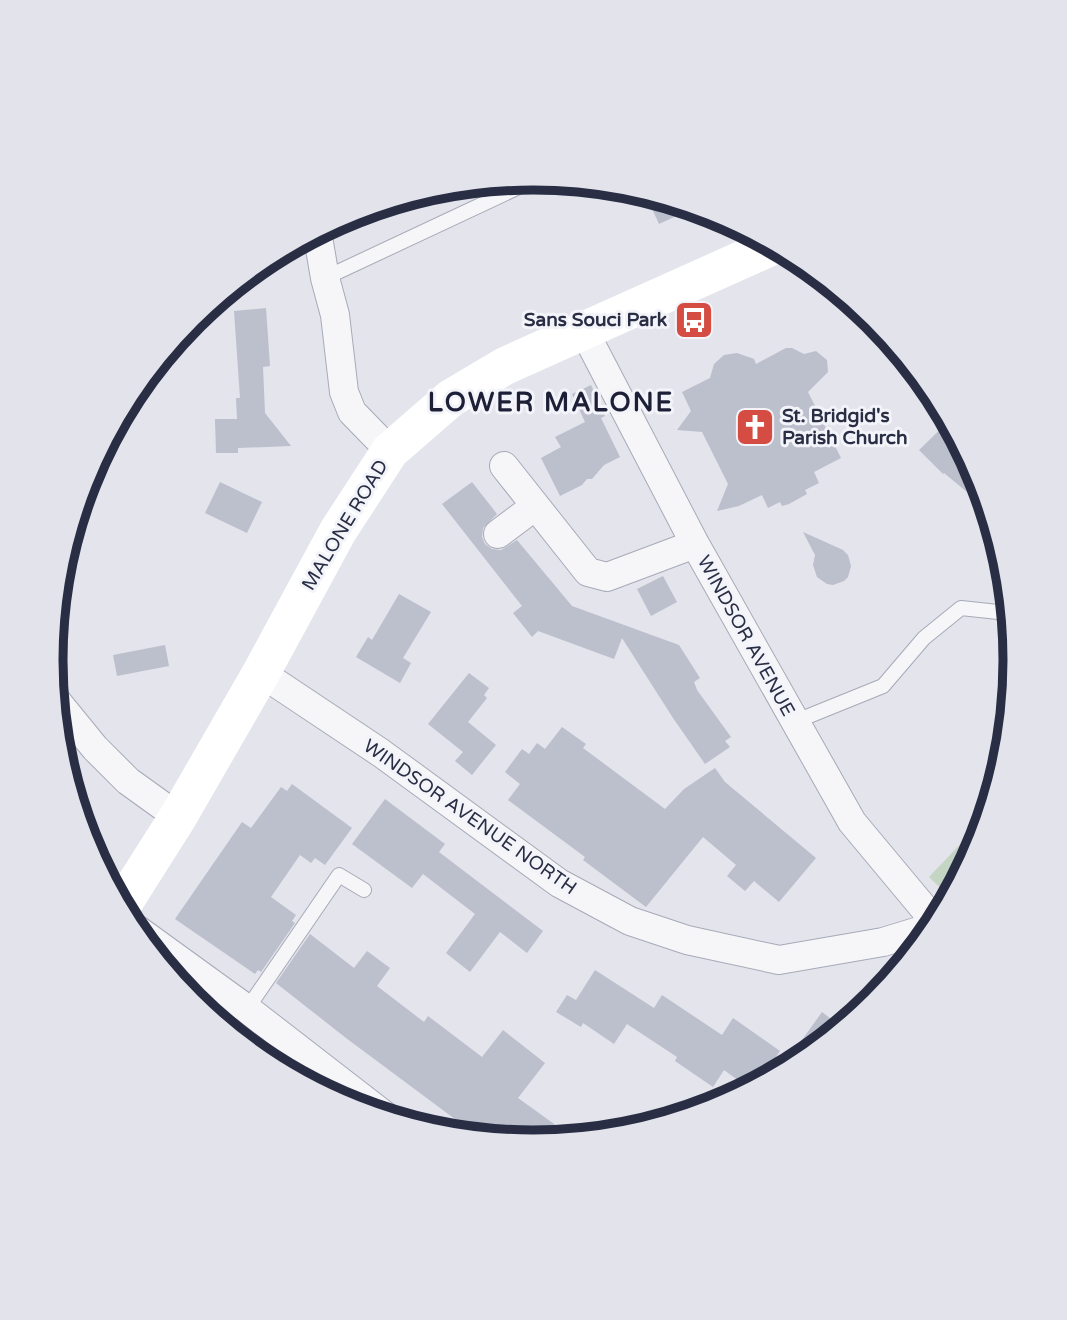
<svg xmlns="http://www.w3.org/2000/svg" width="1067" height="1320" viewBox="0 0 1067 1320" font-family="'Varela Round',sans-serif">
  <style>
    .green { fill: #c4d6c3 }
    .building { fill: #bcbfcc }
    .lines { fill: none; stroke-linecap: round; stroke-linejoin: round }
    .service-casing { stroke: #a7aab7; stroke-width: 16 }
    .minor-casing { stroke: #a7aab7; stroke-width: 30 }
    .service { stroke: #f6f6f9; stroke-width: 14 }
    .minor { stroke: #f6f6f9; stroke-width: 28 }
    .secondary { stroke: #fff; stroke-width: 38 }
    .labels { text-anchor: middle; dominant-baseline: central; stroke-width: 6; stroke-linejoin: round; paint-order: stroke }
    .poi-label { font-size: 19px; font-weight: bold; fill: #292e45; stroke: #f3f4f9; text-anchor: end }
    .street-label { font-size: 19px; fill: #292e45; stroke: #f3f4f9 }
    .district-label { font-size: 26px; font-weight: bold; letter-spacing: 2px; fill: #1c1f36; stroke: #f3f4f9 }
    .rim { fill: none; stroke: #292e45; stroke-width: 9 }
  </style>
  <rect width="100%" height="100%" fill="#e3e4ec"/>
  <path class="green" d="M989,814L979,845L951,898L929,877Z"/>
  <path class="building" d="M644,191L672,200L696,207L659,224Z
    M266,308L270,366L263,367L265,413L291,446L238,448V453H216L215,419H237L236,398H240L234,311Z
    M786,348H792L804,354L816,351L827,360L828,372L808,392L841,458L814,472L819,483L805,490L807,494L789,504L782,506L780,502L768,508L762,495L739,506L717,511L728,484L702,432L677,430L691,411L682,392L710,378L714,364L724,355L737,353L754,359L756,364Z
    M591,385L605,416L601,418L620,457L604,465L592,479H587L582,485L560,496L541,458L561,447L555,437L585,422L572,394Z
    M950,420L980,476L990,511L944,473L943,474L919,450Z
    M220,482L262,502L247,533L205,513Z
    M472,482L497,514L483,528L482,537L485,544L492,549L501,550L517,540L572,606L679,645L700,678L694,682L697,690L731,737L725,741L730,747L705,764L673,718L622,638L614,659L538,631L532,637L513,613L522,606L442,504Z
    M803,532L843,550L848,555L851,566L848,577L844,581L833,585L827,584L817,577L813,565L815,555Z
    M663,576L677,602L651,616L637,589Z
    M399,594L431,612L403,658L411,663L400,683L356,657L368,637L372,640Z
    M165,645L169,666L117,676L113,655Z
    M469,673L489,688L484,695L487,698L468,722L496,745L472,775L455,761L463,752L428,724Z
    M562,727L586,744L583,748L665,809L684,789L715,768L725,782L816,858L779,902L754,881L745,891L727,876L736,865L703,837L646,907L583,860L585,857L508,800L520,784L505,772L522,749L529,754L537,743L545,749Z
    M292,784L352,828L325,865L315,858L311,863L300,855L271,897L296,915L292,921L295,923L261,972L258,970L255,974L175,919L242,822L251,828L281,787L287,791Z
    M385,799L445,844L439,852L543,931L527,953L500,932L470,972L446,953L475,914L423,874L412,888L352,844Z
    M310,934L354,968L367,951L390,968L377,986L424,1022L428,1016L482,1057L503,1030L545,1063L518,1098L575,1139L533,1143L479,1137L346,1038L276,983Z
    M595,970L654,1008L662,995L722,1035L733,1018L780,1051L755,1087L750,1089L724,1070L713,1087L675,1061L677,1057L627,1024L614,1044L583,1023L581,1027L556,1012L567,995L576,1000Z
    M822,1012L843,1028L801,1062L785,1070L782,1068Z"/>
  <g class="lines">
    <g class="service-casing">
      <path id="service" d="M325,278L538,178
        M794,722L883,686L924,638L961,608L998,612L1012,619
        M247,1009L339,875L364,890
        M265,1061L285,1038"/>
    </g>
    <g class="minor-casing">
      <path id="minor" d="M317,231L325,278L335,315L344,392L352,412L390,451
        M583,329L695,544L852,822L937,924
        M504,466L588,572L607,577L695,544
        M498,534L534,507
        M261,673L381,753L559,883L630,921L687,940L779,960L883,942L919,931L934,921
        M55,699L95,748L128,781L178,817
        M131,925L247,1009L388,1118"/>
    </g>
    <use href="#service" class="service"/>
    <use href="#minor" class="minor"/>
    <path class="secondary" d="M121,907L178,817L261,673L338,531L390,451L451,398L505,366L775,245"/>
  </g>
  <defs>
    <g id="bus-square" transform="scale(2.0125)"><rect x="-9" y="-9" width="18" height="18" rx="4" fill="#d54c43" stroke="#f3f4f9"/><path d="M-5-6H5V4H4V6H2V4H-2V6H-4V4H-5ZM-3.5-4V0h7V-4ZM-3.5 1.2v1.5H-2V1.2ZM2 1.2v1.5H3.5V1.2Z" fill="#fff"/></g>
    <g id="church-square" transform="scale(2.0125)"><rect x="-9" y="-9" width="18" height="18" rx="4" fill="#d54c43" stroke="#f3f4f9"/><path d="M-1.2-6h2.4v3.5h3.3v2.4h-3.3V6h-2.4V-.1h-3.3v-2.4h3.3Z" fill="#fff"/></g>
  </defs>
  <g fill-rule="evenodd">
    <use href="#bus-square" x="694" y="320"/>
    <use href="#church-square" x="755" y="427"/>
  </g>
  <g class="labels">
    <g class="poi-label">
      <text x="667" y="320">Sans Souci Park</text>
      <text x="782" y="416" text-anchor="start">St. Bridgid's<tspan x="782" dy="22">Parish Church</tspan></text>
    </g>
    <g class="street-label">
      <text transform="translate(345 525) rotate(-59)">MALONE ROAD</text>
      <text transform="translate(746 636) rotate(61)">WINDSOR AVENUE</text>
      <text transform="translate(470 817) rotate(35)">WINDSOR AVENUE NORTH</text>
    </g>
    <g class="district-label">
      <text x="551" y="402">LOWER MALONE</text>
    </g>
  </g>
  <path d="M0 0H1067V1320H0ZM63 660a470 470 0 1 1 940 0a470 470 0 1 1-940 0Z" fill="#e3e4eb" fill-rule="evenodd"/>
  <path class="rim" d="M63 660a470 470 0 1 1 940 0a470 470 0 1 1-940 0Z"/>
</svg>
